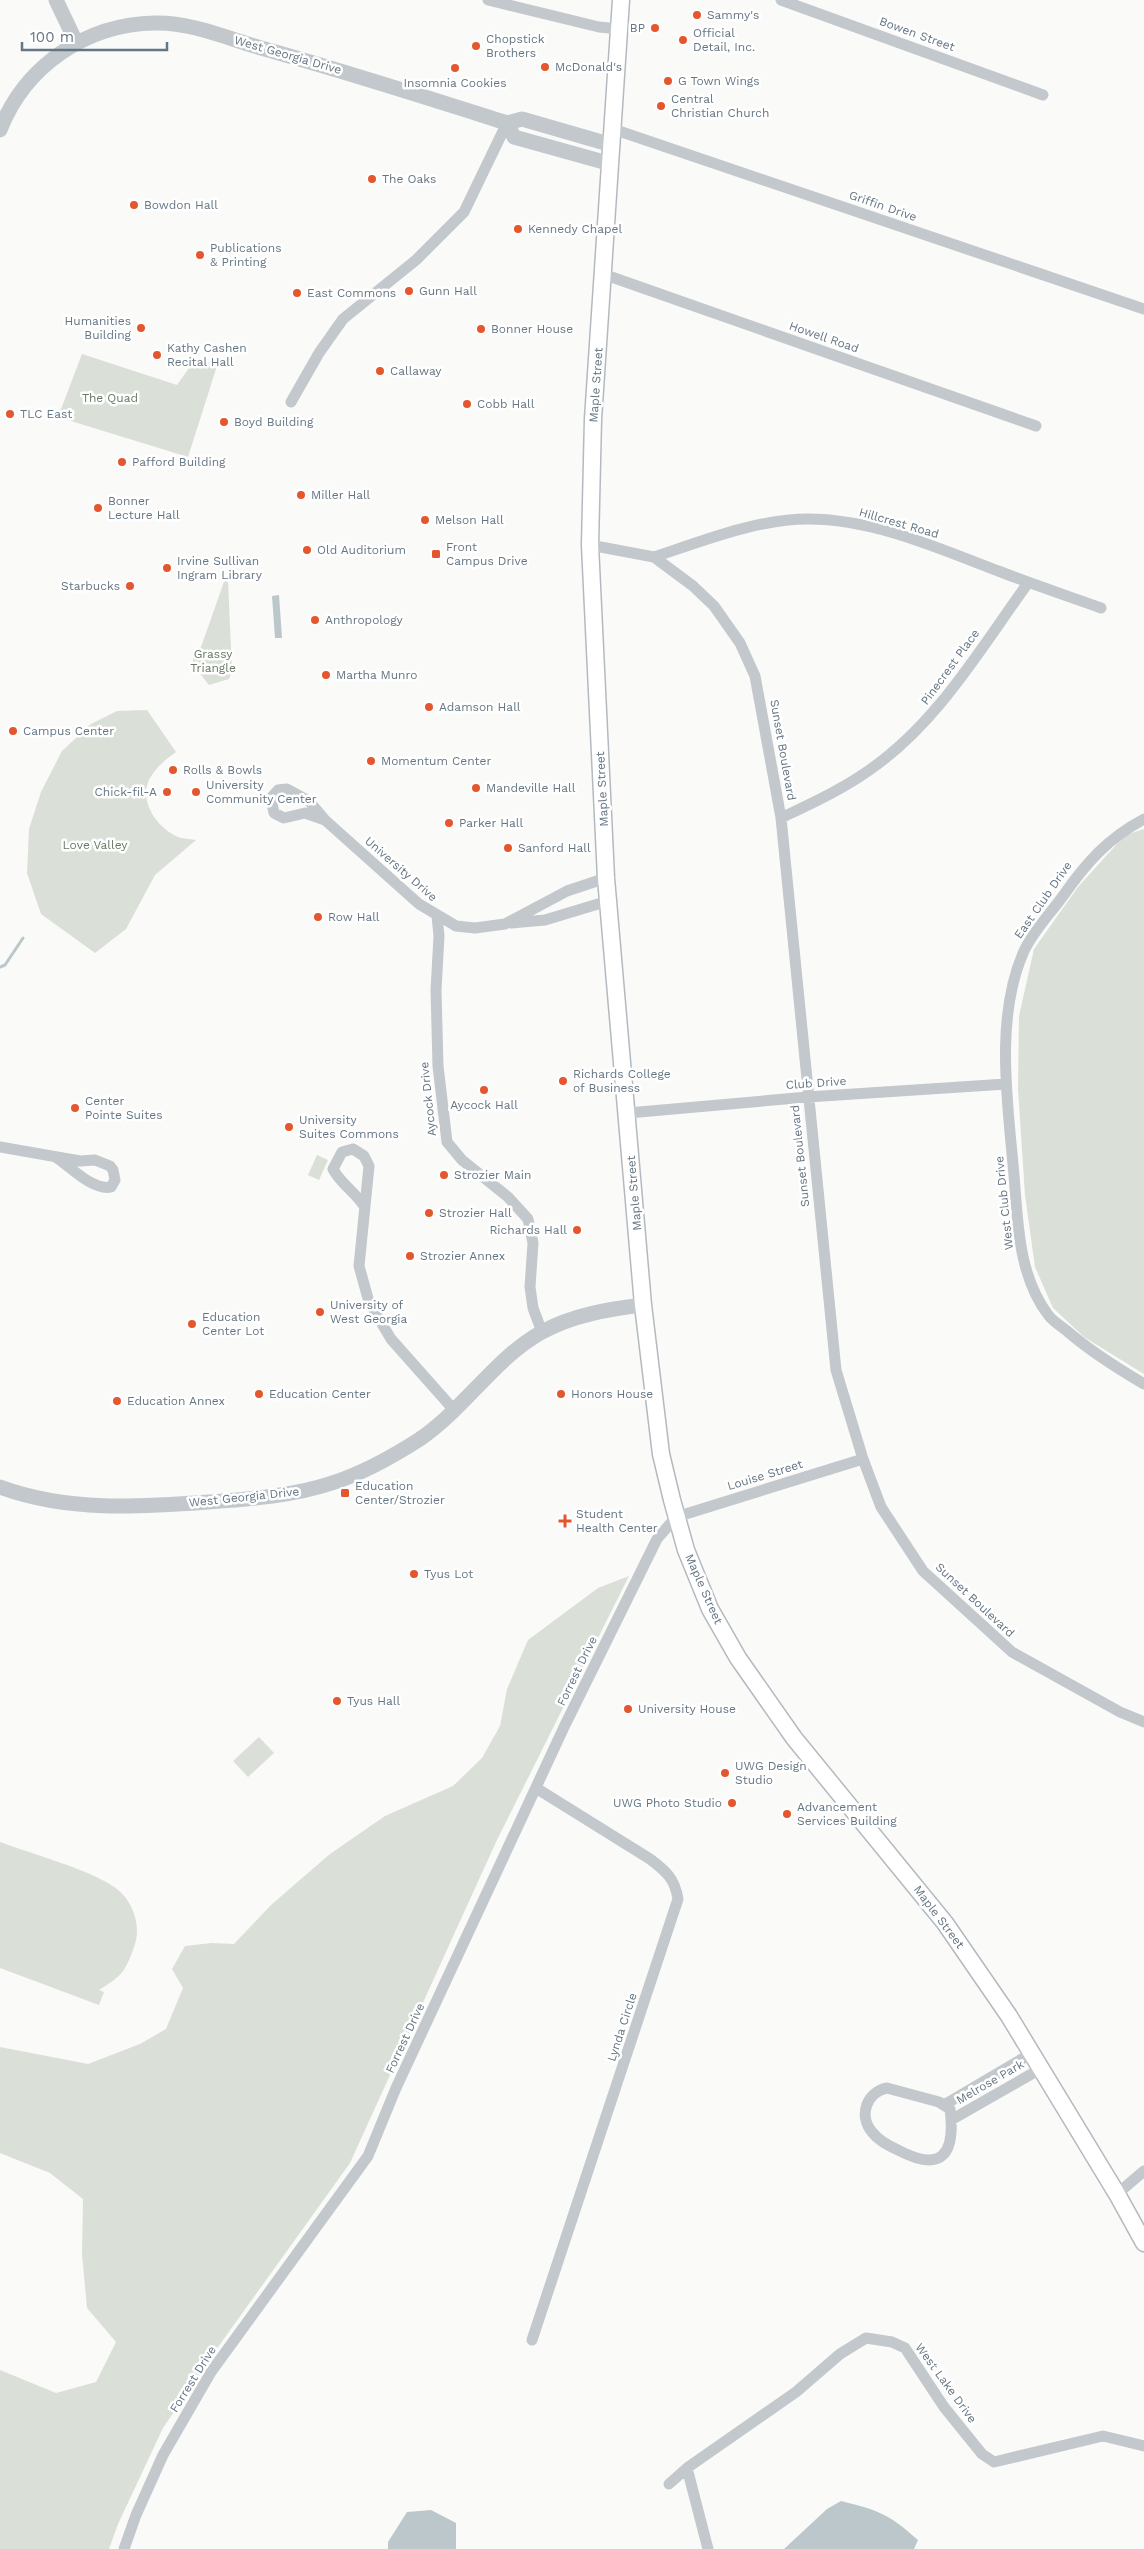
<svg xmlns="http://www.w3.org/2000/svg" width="1144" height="2549" viewBox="0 0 1144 2549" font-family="'Work Sans',sans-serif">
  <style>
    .green { fill: #dadfd7 }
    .water { fill: #bbc7cb }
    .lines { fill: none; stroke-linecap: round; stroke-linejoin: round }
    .stream { stroke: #bbc7cb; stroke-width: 3 }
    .secondary-casing { stroke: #b3babf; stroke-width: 19 }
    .minor { stroke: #c3c8cc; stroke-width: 11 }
    .tertiary { stroke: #c3c8cc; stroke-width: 15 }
    .secondary { stroke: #fff; stroke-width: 16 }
    .poi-dot { fill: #e4572e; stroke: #fff; stroke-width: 2 }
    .labels { text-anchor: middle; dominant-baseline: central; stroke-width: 5; stroke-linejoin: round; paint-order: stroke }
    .poi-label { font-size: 12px; fill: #657683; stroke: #fff; text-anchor: start }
    .street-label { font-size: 12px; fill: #657683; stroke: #fff }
    .park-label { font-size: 12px; fill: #687a64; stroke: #fff }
  </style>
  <rect width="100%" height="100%" fill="#fafaf8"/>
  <path class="green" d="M82,354L177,385L194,361L214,363L216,369L188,457L58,417Z
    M225,579L228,580L232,671L229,679L209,685L193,665V659L201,647Z
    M147,710L176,752C165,760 155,768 149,780C138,802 159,831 181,838C186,839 191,839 196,840L155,875L126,929L95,953L41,914L27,873L29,829L41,792L62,751L91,724L117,711Z
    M1144,829V1374L1084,1337L1053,1308L1035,1267L1025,1195L1018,1089L1019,1016L1034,949L1078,887L1125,835Z
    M317,1155L328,1160L319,1180L308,1175Z
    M629,1576L496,1842L350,2163L208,2361L163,2428L118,2524L109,2549H0V2370L56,2393L96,2382L116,2342L87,2308L82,2254L83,2199L50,2173L0,2153V2047L88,2064L140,2044L166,2029L183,1988L172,1969L185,1946L212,1943L234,1944L271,1905L330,1854L385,1816L453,1786L482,1758L500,1726L507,1689L528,1640L598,1588Z
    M259,1737L274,1753L248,1777L233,1761Z
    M0,1842C32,1854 92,1870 117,1889C133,1902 141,1925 135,1944C126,1971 122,1976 99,1990L104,1992L99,2005L0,1968Z"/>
  <path class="water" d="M279,595L282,638H275L272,596Z
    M841,2501C878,2510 889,2514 918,2540L914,2549H784L827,2509Z
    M431,2510L456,2523V2549H388V2542L407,2512Z"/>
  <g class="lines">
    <path class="stream" d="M0,967L5,965L23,938"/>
    <g class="secondary-casing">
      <path id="secondary" d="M621,0L593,419L590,545L606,878L643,1305L661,1454L672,1500L686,1550L710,1609L738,1658L794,1738L945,1923L1009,2016L1117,2194L1144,2243"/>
    </g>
    <path class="minor" d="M488,0L599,27L619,29
      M781,0L1043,95
      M613,129L1144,309
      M603,274L1036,426
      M291,402L319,353L343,319L416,260L464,212L507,123
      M590,545L654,557L693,586L714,606L740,643L755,676L781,818L836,1370L863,1459L881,1507L923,1571L1012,1652L1120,1712L1144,1722
      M654,557C702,541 757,519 808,519C875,519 940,549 1001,572C1034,585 1068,596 1101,608
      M781,818C810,804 841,790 868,771C937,724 980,649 1028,583
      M1144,819C1108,838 1086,863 1063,896C1050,914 1034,930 1024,951C994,1018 1008,1105 1014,1175C1018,1223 1018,1276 1049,1316C1054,1322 1061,1326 1067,1331C1091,1352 1117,1368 1144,1384
      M325,820L305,813L284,818L274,813L271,798L278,790L287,789L309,801L325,820L419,904L456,926L475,928L505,924L567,891L606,878
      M437,916L439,936L436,990L438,1066L447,1142L462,1160L508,1197L528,1219L533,1243L530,1287L533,1308L542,1332
      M511,923L545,920L608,901
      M628,1113L808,1097L1006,1084
      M0,1147L80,1161L95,1160L110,1166L113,1170L115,1180L111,1187C93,1191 71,1167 57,1158
      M364,1206C355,1192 340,1183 333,1169L342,1152L353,1149L364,1156L369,1166L359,1266L369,1302L391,1339L454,1410
      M887,2088L939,2102L950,2109C956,2155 941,2173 898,2150C888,2145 879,2141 872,2132C858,2115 867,2092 887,2088Z
      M944,2105L1032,2053
      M951,2120L1042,2068
      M1117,2194L1144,2171
      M532,2340L678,1899C675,1879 666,1871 650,1859L536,1788
      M669,2484L687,2468
      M124,2549L136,2515L163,2455L211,2372L368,2156L396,2088L565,1725L657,1539L676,1517L863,1459
      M708,2549L687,2468L796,2392L840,2354L866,2338L892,2342L905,2348L944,2407L982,2454L994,2462L1103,2436L1144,2446"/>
    <path class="tertiary" d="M56,0L76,42
      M507,123L514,137L611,164
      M0,130C25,66 86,24 155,23C190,22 227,38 261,48C344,71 425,97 507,123L522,119L612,145
      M0,1487C68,1512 138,1507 209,1502C250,1499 293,1496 332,1483C364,1473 392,1457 420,1439C464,1409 495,1358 542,1332C573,1315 609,1309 643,1305"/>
    <use href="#secondary" class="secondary"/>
  </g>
  <g class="poi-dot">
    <circle cx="697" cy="15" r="5"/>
    <circle cx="655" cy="28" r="5"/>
    <circle cx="683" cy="40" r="5"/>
    <circle cx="476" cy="46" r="5"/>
    <circle cx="545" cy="67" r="5"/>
    <circle cx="455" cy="68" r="5"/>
    <circle cx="668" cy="81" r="5"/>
    <circle cx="661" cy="106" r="5"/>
    <circle cx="372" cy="179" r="5"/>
    <circle cx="134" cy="205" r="5"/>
    <circle cx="518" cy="229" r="5"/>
    <circle cx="200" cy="255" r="5"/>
    <circle cx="409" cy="291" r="5"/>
    <circle cx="297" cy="293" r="5"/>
    <circle cx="141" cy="328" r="5"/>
    <circle cx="481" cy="329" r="5"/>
    <circle cx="157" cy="355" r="5"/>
    <circle cx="380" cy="371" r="5"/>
    <circle cx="467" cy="404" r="5"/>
    <circle cx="10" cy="414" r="5"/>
    <circle cx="224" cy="422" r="5"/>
    <circle cx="122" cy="462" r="5"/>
    <circle cx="301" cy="495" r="5"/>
    <circle cx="98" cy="508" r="5"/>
    <circle cx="425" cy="520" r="5"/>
    <circle cx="307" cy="550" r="5"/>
    <rect x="431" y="549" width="10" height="10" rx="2.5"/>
    <circle cx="167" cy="568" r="5"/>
    <circle cx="130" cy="586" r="5"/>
    <circle cx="315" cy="620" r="5"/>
    <circle cx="326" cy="675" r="5"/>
    <circle cx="429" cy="707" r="5"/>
    <circle cx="13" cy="731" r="5"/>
    <circle cx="371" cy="761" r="5"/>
    <circle cx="173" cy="770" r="5"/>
    <circle cx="476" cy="788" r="5"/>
    <circle cx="167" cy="792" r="5"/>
    <circle cx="196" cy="792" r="5"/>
    <circle cx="449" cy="823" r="5"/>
    <circle cx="508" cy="848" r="5"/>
    <circle cx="318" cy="917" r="5"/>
    <circle cx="563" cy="1081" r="5"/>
    <circle cx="484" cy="1090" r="5"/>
    <circle cx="75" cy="1108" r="5"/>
    <circle cx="289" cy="1127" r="5"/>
    <circle cx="444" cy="1175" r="5"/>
    <circle cx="429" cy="1213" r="5"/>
    <circle cx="577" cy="1230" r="5"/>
    <circle cx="410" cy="1256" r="5"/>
    <circle cx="320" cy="1312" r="5"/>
    <circle cx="192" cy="1324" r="5"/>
    <circle cx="259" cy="1394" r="5"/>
    <circle cx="561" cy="1394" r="5"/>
    <circle cx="117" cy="1401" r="5"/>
    <rect x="340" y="1488" width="10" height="10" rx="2.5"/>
    <path d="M562.5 1513.5h5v5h5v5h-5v5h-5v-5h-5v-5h5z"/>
    <circle cx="414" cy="1574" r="5"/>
    <circle cx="337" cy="1701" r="5"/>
    <circle cx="628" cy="1709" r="5"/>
    <circle cx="725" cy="1773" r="5"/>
    <circle cx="732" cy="1803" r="5"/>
    <circle cx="787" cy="1814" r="5"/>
  </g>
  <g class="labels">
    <g class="poi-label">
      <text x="707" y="15">Sammy's</text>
      <text x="645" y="28" text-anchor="end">BP</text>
      <text x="693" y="33">Official<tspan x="693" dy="14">Detail, Inc.</tspan></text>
      <text x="486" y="39">Chopstick<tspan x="486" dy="14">Brothers</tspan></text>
      <text x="555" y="67">McDonald's</text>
      <text x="678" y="81">G Town Wings</text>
      <text x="455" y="83" text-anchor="middle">Insomnia Cookies</text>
      <text x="671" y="99">Central<tspan x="671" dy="14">Christian Church</tspan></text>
      <text x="382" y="179">The Oaks</text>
      <text x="144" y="205">Bowdon Hall</text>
      <text x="528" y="229">Kennedy Chapel</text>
      <text x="210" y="248">Publications<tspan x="210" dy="14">&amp; Printing</tspan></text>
      <text x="419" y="291">Gunn Hall</text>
      <text x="307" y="293">East Commons</text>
      <text x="131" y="321" text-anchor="end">Humanities<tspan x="131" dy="14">Building</tspan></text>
      <text x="491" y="329">Bonner House</text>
      <text x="167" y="348">Kathy Cashen<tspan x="167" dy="14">Recital Hall</tspan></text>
      <text x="390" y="371">Callaway</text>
      <text x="477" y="404">Cobb Hall</text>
      <text x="20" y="414">TLC East</text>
      <text x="234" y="422">Boyd Building</text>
      <text x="132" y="462">Pafford Building</text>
      <text x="311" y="495">Miller Hall</text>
      <text x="108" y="501">Bonner<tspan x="108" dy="14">Lecture Hall</tspan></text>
      <text x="435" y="520">Melson Hall</text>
      <text x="446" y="547">Front<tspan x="446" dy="14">Campus Drive</tspan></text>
      <text x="317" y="550">Old Auditorium</text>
      <text x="177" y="561">Irvine Sullivan<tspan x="177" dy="14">Ingram Library</tspan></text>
      <text x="120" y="586" text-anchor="end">Starbucks</text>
      <text x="325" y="620">Anthropology</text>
      <text x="336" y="675">Martha Munro</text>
      <text x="439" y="707">Adamson Hall</text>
      <text x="23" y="731">Campus Center</text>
      <text x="381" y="761">Momentum Center</text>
      <text x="183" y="770">Rolls &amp; Bowls</text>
      <text x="206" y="785">University<tspan x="206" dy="14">Community Center</tspan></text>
      <text x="486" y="788">Mandeville Hall</text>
      <text x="157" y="792" text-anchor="end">Chick-fil-A</text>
      <text x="459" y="823">Parker Hall</text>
      <text x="518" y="848">Sanford Hall</text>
      <text x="328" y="917">Row Hall</text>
      <text x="573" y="1074">Richards College<tspan x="573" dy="14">of Business</tspan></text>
      <text x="85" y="1101">Center<tspan x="85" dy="14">Pointe Suites</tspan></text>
      <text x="484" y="1105" text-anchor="middle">Aycock Hall</text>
      <text x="299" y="1120">University<tspan x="299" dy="14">Suites Commons</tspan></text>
      <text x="454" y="1175">Strozier Main</text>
      <text x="439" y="1213">Strozier Hall</text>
      <text x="567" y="1230" text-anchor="end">Richards Hall</text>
      <text x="420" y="1256">Strozier Annex</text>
      <text x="330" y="1305">University of<tspan x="330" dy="14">West Georgia</tspan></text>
      <text x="202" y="1317">Education<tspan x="202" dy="14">Center Lot</tspan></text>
      <text x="269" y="1394">Education Center</text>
      <text x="571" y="1394">Honors House</text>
      <text x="127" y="1401">Education Annex</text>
      <text x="355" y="1486">Education<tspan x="355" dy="14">Center/Strozier</tspan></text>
      <text x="576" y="1514">Student<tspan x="576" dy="14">Health Center</tspan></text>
      <text x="424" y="1574">Tyus Lot</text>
      <text x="347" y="1701">Tyus Hall</text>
      <text x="638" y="1709">University House</text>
      <text x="735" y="1766">UWG Design<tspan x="735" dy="14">Studio</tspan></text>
      <text x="722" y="1803" text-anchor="end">UWG Photo Studio</text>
      <text x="797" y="1807">Advancement<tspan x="797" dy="14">Services Building</tspan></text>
    </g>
    <g class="street-label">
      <text transform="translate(917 34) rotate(20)">Bowen Street</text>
      <text transform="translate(288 55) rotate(16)">West Georgia Drive</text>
      <text transform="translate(883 206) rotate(19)">Griffin Drive</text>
      <text transform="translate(824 337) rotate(19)">Howell Road</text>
      <text transform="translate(596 385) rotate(-86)">Maple Street</text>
      <text transform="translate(899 523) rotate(16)">Hillcrest Road</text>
      <text transform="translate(950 667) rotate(-54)">Pinecrest Place</text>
      <text transform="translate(783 750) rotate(80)">Sunset Boulevard</text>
      <text transform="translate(602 789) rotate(-93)">Maple Street</text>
      <text transform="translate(401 869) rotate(41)">University Drive</text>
      <text transform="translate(1043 900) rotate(-55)">East Club Drive</text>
      <text transform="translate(816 1083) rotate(-4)">Club Drive</text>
      <text transform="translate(428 1099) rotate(-96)">Aycock Drive</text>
      <text transform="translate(800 1156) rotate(-96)">Sunset Boulevard</text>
      <text transform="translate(634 1193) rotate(-95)">Maple Street</text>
      <text transform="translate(1004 1203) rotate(-96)">West Club Drive</text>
      <text transform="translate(765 1475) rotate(-17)">Louise Street</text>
      <text transform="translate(244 1497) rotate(-6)">West Georgia Drive</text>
      <text transform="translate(704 1589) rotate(66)">Maple Street</text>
      <text transform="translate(975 1600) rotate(43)">Sunset Boulevard</text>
      <text transform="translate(577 1671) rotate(-64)">Forrest Drive</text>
      <text transform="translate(939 1917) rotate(53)">Maple Street</text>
      <text transform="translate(622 2027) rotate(-72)">Lynda Circle</text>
      <text transform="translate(405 2038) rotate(-65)">Forrest Drive</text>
      <text transform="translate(990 2082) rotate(-30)">Melrose Park</text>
      <text transform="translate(193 2379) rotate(-58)">Forrest Drive</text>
      <text transform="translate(946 2383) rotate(54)">West Lake Drive</text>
    </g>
    <g class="park-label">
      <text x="110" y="398">The Quad</text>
      <text x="213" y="654">Grassy<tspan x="213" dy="14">Triangle</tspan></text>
      <text x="95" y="845">Love Valley</text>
    </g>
  </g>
  <path d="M22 42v8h145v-8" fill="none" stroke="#657683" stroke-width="2.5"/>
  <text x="30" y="42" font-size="15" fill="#657683" stroke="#ffffff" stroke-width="4" paint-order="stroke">100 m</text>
</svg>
